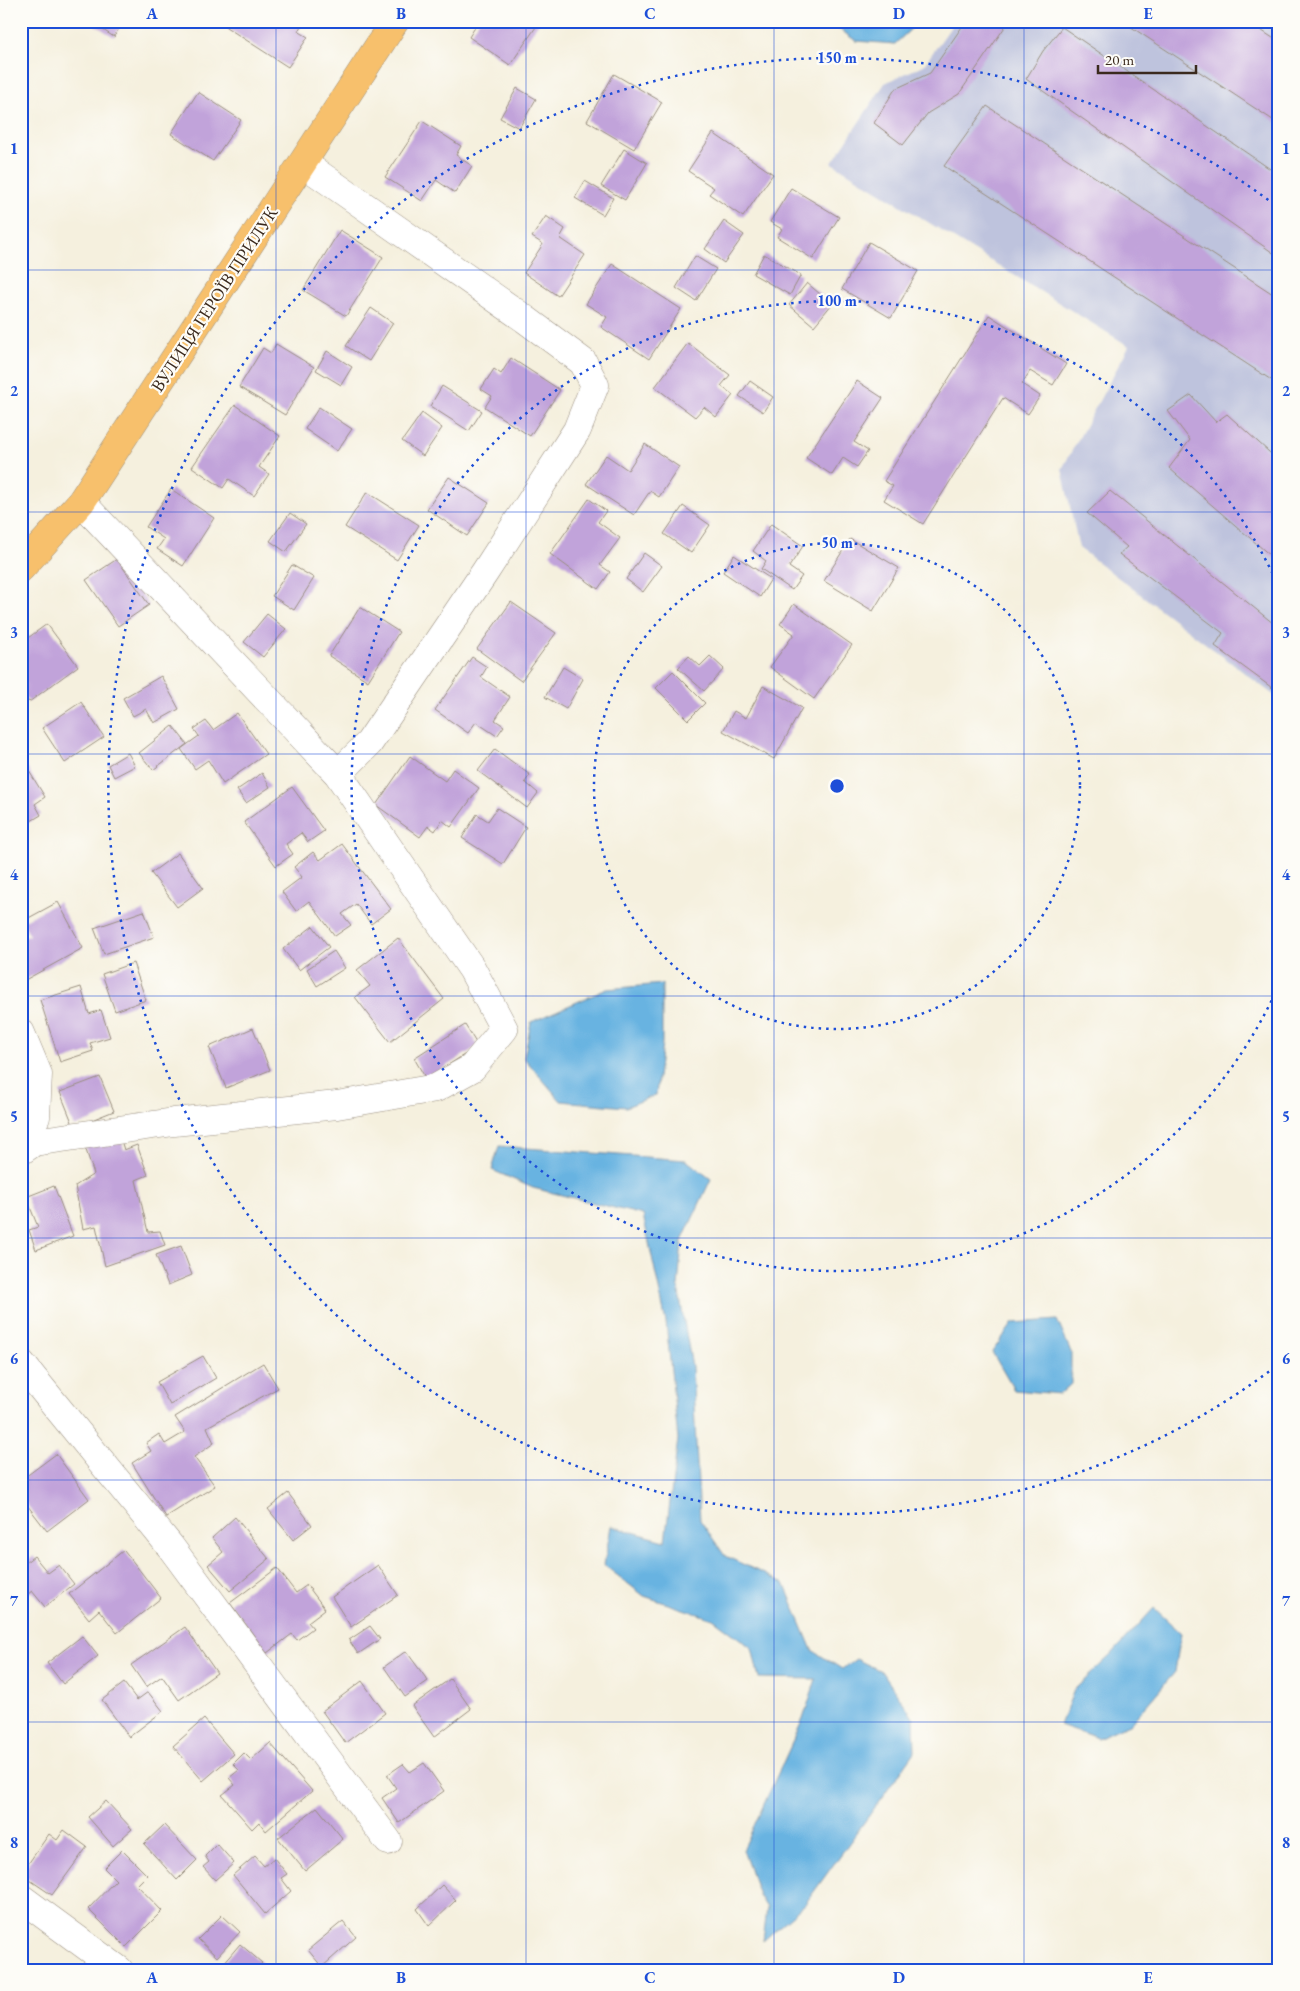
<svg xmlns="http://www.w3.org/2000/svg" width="1300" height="1991" viewBox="0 0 1300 1991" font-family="'EB Garamond',serif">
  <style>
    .industrial { fill: #bec3dd }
    .water { fill: #68b3e1; stroke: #526e80 }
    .building { fill: #c1a3da }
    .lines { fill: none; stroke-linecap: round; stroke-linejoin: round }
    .minor-casing { stroke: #988d7e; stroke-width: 29 }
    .major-casing { stroke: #988d7e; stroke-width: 29 }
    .minor { stroke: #fff; stroke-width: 28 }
    .major { stroke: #f7c06c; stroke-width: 28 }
    .grid { fill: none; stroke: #1d4ed8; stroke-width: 1; stroke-opacity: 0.55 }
    .ring { fill: none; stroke: #1d4ed8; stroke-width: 2.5; stroke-dasharray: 2.5 5 }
    .labels { text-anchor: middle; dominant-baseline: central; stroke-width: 4.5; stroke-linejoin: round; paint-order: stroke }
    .street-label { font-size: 18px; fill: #3b2a1e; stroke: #fdfcf7 }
    .centre { fill: #1d4ed8; stroke: #fdfcf7; stroke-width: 2.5 }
    .ring-label { font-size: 15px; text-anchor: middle; font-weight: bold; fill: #1d4ed8; stroke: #fdfcf7; stroke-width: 4.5; stroke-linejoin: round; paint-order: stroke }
    .neatline { fill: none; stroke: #1d4ed8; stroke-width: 2 }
    .grid-label { font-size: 16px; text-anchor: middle; font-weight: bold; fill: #1d4ed8 }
  </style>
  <rect width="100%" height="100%" fill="#fdfcf7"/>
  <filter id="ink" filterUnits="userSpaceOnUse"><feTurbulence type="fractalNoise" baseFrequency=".02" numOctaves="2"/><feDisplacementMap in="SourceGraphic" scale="10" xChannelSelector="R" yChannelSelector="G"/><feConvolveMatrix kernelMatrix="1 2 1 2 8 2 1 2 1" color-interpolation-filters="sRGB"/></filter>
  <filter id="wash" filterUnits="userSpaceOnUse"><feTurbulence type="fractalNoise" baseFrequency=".0096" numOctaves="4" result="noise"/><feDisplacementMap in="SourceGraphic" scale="20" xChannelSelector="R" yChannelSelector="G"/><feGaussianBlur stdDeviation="1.12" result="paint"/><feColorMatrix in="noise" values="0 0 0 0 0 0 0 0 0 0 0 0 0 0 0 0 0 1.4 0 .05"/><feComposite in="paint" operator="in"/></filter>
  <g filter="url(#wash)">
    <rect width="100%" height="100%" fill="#f5f0de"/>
    <path class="industrial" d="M955,21H1279V699L1079,548L1062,469L1129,346L832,163L885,83L924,65Z"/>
    <path class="water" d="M828,21H915V25L895,44L856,41Z
      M662,984V1043L656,1095L626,1107L561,1101L524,1058L531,1022L607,989Z
      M499,1146L686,1160L711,1179L682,1241L678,1287L692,1367L700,1520L725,1556L784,1583L812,1650L842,1669L856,1659L881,1671L914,1718L915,1752L805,1904L763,1941L767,1908L759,1895L743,1850L803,1719L816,1679L759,1678L752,1648L713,1619L644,1596L604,1565L611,1526L665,1541L678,1439L666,1322L643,1215L533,1188L492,1170Z
      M1057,1320L1071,1352V1384L1060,1394L1014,1390L992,1352L1013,1323Z
      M1154,1608L1181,1633L1175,1672L1131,1723L1098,1738L1060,1725L1074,1690L1111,1655Z"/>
    <g id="blocks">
      <path class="building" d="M89,21H123L114,37Z
        M230,21H304L298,31L308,37L288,67L226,27Z
        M479,21H540L510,65L469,37Z
        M966,21H1009L959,94L928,113L903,145L874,123L895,89L930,73Z
        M1122,21H1247L1279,42V124Z
        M1062,27L1279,175V257L1026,79L1043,51Z
        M614,74L662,102L634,149L587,121Z
        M517,88L536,99L519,128L500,118Z
        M198,92L241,120L213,161L171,134Z
        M987,106L1279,298V385L944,166Z
        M422,121L461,146L456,155L472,166L455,193L436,180L422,201L385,177Z
        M713,133L773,174L743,217L709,194L714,188L688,171Z
        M624,149L647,163L625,200L601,186Z
        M585,181L613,198L603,215L575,198Z
        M791,188L839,217L813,259L777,237L782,229L770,222Z
        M546,216L565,229L560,238L585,255L558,296L524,273L543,244L532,237Z
        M724,221L744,235L724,263L705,249Z
        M340,230L383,257L346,316L303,290Z
        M869,242L918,271L891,318L842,289Z
        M764,254L801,275L790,295L753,274Z
        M695,256L716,269L696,301L676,288Z
        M612,264L681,309L649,359L601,327L607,317L586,304Z
        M807,283L832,304L814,326L789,305Z
        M371,308L393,323L369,361L346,346Z
        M989,315L1066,364L1053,385L1030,371L1022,384L1040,396L1028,414L1003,398L923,524L884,500L893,486L884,481Z
        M688,343L730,375L721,386L733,395L716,417L704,407L695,417L655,387Z
        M276,344L314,367L285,415L239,387L263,348L271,353Z
        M327,351L352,367L341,385L316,370Z
        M511,358L560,390L530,436L485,407L492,396L481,389L494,369L501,374Z
        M750,381L773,397L763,412L739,396Z
        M857,381L883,398L854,442L868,451L857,467L843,458L832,475L806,458Z
        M442,386L482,411L469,431L430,406Z
        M1191,395L1216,422L1227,414L1279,461V563L1169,468L1190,440L1168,411Z
        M235,405L280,436L259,467L269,474L254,496L229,479L223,488L192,467Z
        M319,407L352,429L337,451L305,429Z
        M422,413L442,428L423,456L402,441Z
        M645,444L679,467L659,497L650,491L634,515L586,484L606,455L628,470Z
        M449,477L489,503L467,536L427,509Z
        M171,489L214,518L183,566L157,549L164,539L146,527Z
        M1110,491L1279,628V693L1215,646L1223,633L1119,554L1127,547L1087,513Z
        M367,492L419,525L397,560L345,527Z
        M589,499L606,511L598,522L620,538L600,565L610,572L598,589L550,554Z
        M683,506L710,525L691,553L664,534Z
        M290,513L306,524L286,552L270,541Z
        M771,524L803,546L789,567L802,576L792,590L761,569L766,561L753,551Z
        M850,539L899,568L873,611L824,581Z
        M644,553L662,566L643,592L626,579Z
        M734,555L771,579L760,597L723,572Z
        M117,559L149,605L118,626L86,580Z
        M292,565L314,578L294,610L272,596Z
        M511,602L556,633L521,681L477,649Z
        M794,604L852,645L814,699L770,667L794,634L780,624Z
        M360,607L399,632L368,681L329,656Z
        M267,614L286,629L263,657L244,642Z
        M47,624L78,666L29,702L21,692V643Z
        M689,656L700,666L710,656L724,669L704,691L678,668Z
        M472,657L487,667L481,677L510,697L495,720L504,726L497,736L476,722L468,733L435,710Z
        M563,667L583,679L566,709L545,697Z
        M673,671L705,703L688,720L656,688Z
        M161,676L179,709L154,723L146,709L133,716L123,698Z
        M763,686L802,708L774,759L723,731L734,711L746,718Z
        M81,702L104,737L65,763L42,728Z
        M237,713L266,754L223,784L208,760L195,769L181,749L199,736L194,729L206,721L213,730Z
        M173,726L187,744L153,770L139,753Z
        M495,749L530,775L525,782L538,793L527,808L478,771Z
        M128,753L135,766L114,777L108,765Z
        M410,756L445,781L453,769L479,788L451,827L442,820L435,831L428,826L420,837L376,805Z
        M21,758L45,797L35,804L41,815L21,827Z
        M262,773L270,787L246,803L237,790Z
        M292,787L324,831L308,842L301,833L286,844L293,854L276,866L244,822Z
        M497,808L526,827L503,864L462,838L477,814L488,821Z
        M342,844L391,909L371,924L356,904L342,914L351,925L335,936L309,901L296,911L282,892L302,877L294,867L313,852L320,860Z
        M178,853L203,888L177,907L151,873Z
        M58,902L83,948L25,980L21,973V940L29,935L23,921Z
        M144,911L154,937L104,954L94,928Z
        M313,926L329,947L299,970L283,949Z
        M398,938L444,999L390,1042L355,997L370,986L357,970Z
        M334,951L345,968L317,986L307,969Z
        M133,963L146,1000L115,1011L102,974Z
        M81,987L89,1014L101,1010L110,1037L90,1043L93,1051L60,1062L40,1000Z
        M465,1025L478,1046L426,1079L414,1058Z
        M253,1028L270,1070L226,1088L209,1047Z
        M100,1077L114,1111L74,1127L60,1092Z
        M120,1137L124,1150L137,1145L148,1175L136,1180L148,1232L160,1231L165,1245L105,1266L96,1226L83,1229L75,1186L94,1174L85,1147Z
        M54,1186L73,1236L36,1250L29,1230L38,1227L26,1197Z
        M181,1246L192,1275L168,1285L156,1255Z
        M203,1356L216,1378L170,1405L157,1382Z
        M263,1363L278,1388L207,1427L214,1443L194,1457L215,1486L166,1517L132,1463L151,1451L146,1443L159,1434L165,1444L185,1432L175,1417Z
        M56,1454L89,1499L47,1531L21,1497V1480Z
        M288,1493L312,1525L293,1540L268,1509Z
        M235,1517L269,1559L230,1591L208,1565L223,1552L212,1538Z
        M124,1550L161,1598L117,1633L99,1610L89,1619L69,1594Z
        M34,1556L48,1573L59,1565L74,1584L45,1607L32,1591L21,1599V1566Z
        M378,1565L398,1595L351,1627L332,1597Z
        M277,1568L296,1593L307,1585L325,1609L308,1622L313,1628L297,1640L292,1634L267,1653L230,1603Z
        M370,1626L380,1639L358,1654L349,1640Z
        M185,1627L217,1673L179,1700L162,1676L146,1687L131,1665Z
        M82,1636L98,1656L63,1684L47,1663Z
        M406,1651L428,1681L405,1697L384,1667Z
        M450,1679L471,1709L434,1737L412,1706Z
        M362,1681L385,1713L345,1743L322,1711Z
        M124,1683L137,1700L148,1692L163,1711L129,1737L102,1700Z
        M204,1719L234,1754L203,1781L173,1746Z
        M270,1743L312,1791L266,1831L259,1822L252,1829L222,1795L235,1785L229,1778L239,1770L233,1764L244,1753L251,1760Z
        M424,1763L444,1791L399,1823L382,1798L396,1788L387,1775L403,1764L410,1772Z
        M106,1801L132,1829L113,1846L88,1817Z
        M317,1807L343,1839L305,1871L278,1838Z
        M164,1825L197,1860L177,1880L144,1844Z
        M64,1830L87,1847L52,1895L21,1874L49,1834L57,1840Z
        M217,1844L234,1863L215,1880L203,1867L209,1862L205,1856Z
        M122,1850L147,1875L137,1885L162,1911L126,1947L88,1909L116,1880L104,1868Z
        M255,1856L264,1866L274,1858L287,1874L281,1878L291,1891L265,1914L233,1875Z
        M442,1885L456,1900L429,1926L417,1909Z
        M222,1915L240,1932L217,1957L198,1939Z
        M343,1921L356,1937L322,1967L308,1950Z
        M240,1944L262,1963L256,1970H218Z"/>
    </g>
  </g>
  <g filter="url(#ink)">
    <use href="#blocks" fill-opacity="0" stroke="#988d7e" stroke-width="1"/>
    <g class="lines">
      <g class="minor-casing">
        <path id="minor" d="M303,163L525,319L583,362L595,385L577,430L485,572L369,743L338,774
          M21,1033L38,1074L36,1117L21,1146
          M21,1151L34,1142L174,1122L337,1105L436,1088L472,1068L504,1029L472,969L338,774L81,502
          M21,1363L170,1546L388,1841
          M21,1898L119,1970"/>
      </g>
      <g class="major-casing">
        <path id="major" d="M21,568L81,502L395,21"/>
      </g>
      <use href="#minor" class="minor"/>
      <use href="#major" class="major"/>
    </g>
  </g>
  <path class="grid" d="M276,21V1970M526,21V1970M774,21V1970M1024,21V1970M21,270H1279M21,512H1279M21,754H1279M21,996H1279M21,1238H1279M21,1480H1279M21,1722H1279"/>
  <g class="ring">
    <circle cx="837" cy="786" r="243"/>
    <path d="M1278 987A485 485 0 1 1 1278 585"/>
    <path d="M1275 1367A728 728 0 1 1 1275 205"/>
  </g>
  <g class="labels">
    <g class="street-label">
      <text transform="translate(214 299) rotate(-57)">ВУЛИЦЯ ГЕРОЇВ ПРИЛУК</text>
    </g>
  </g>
  <circle cx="837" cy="786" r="8" class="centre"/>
  <g class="ring-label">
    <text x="837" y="63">150 m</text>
    <text x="837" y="306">100 m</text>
    <text x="837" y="548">50 m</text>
  </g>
  <rect width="1300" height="1991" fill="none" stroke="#fdfcf7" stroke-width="55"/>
  <path d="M1098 65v8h98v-8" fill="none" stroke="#3b2a1e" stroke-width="2.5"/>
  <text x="1105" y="65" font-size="15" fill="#3b2a1e" stroke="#fdfcf7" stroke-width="4" paint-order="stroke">20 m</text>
  <rect x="28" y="28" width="1244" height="1936" class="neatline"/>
  <g class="grid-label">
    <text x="152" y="19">A</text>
    <text x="401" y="19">B</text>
    <text x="650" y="19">C</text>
    <text x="899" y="19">D</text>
    <text x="1148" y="19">E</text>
    <text x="14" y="154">1</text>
    <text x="1286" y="154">1</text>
    <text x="14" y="396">2</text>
    <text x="1286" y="396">2</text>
    <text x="14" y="638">3</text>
    <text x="1286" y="638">3</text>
    <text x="14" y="880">4</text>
    <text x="1286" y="880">4</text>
    <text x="14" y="1122">5</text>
    <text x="1286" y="1122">5</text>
    <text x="14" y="1364">6</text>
    <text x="1286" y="1364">6</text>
    <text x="14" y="1606">7</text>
    <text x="1286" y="1606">7</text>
    <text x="14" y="1848">8</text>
    <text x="1286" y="1848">8</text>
    <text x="152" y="1983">A</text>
    <text x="401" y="1983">B</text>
    <text x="650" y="1983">C</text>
    <text x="899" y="1983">D</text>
    <text x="1148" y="1983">E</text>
  </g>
</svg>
